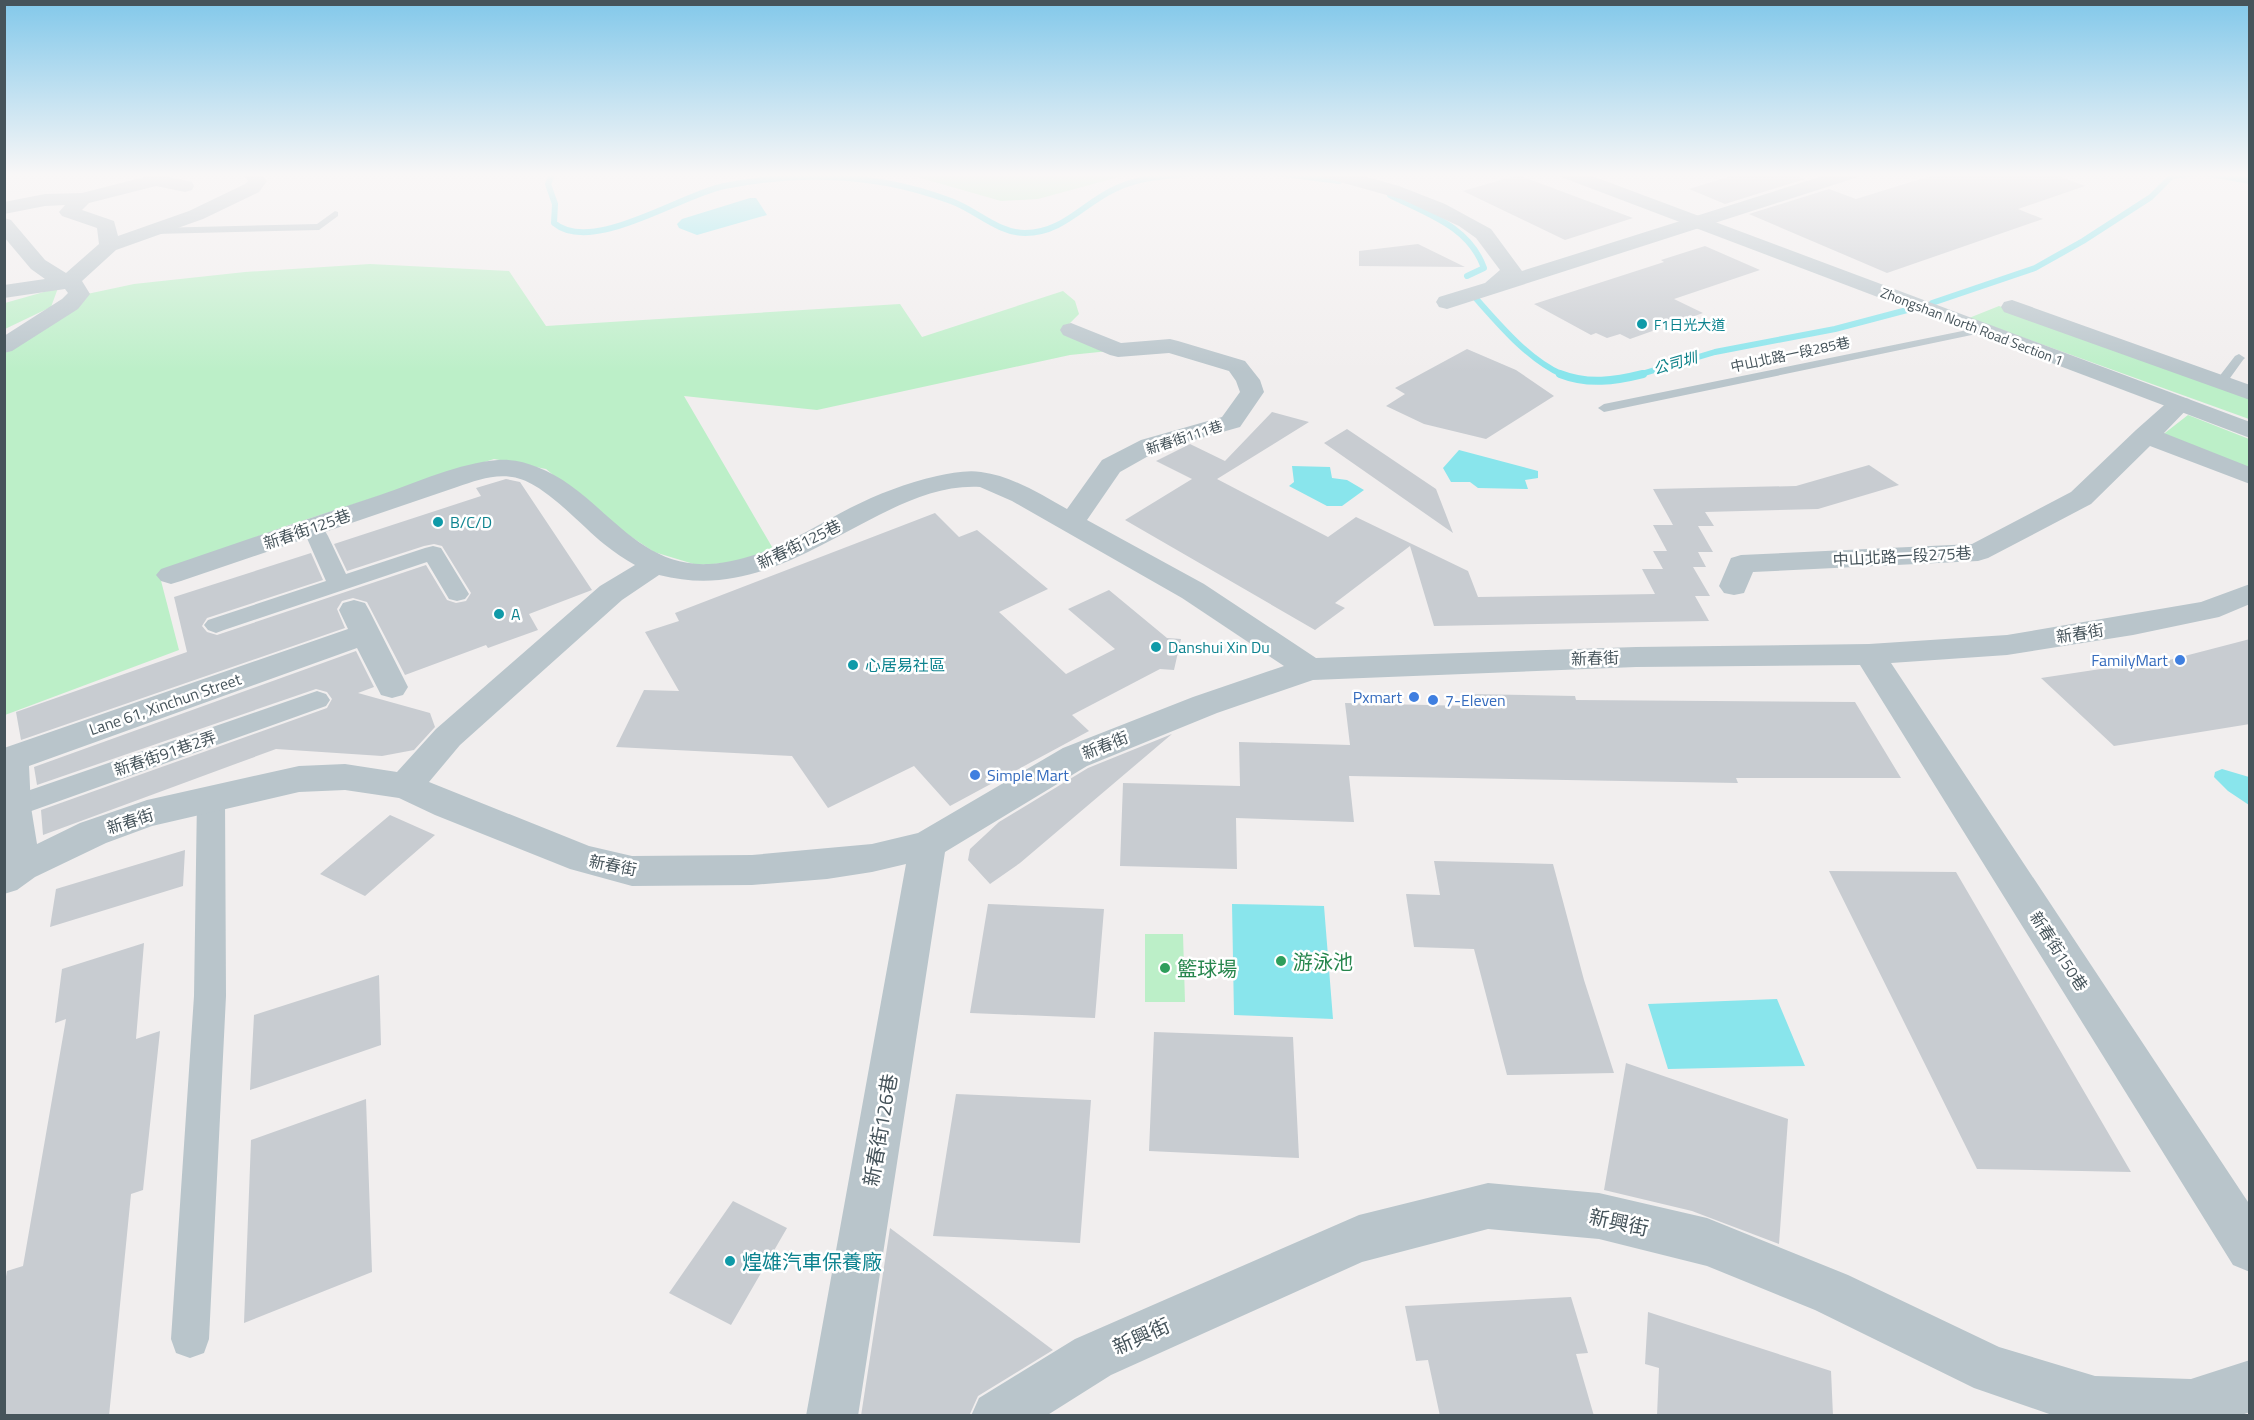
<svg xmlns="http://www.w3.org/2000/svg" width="2254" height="1420" viewBox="0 0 2254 1420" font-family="'Titillium Web','Noto Sans TC',sans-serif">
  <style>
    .green { fill: #bcefc8 }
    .water { fill: #89e5ec }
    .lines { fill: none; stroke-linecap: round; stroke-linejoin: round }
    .stream-far1 { stroke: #89e5ec; stroke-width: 6 }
    .stream { stroke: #89e5ec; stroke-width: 8 }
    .building { fill: #c8ccd1 }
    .service { fill: #b9c5cb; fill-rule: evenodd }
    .pedestrian { fill: #b9c5cb; fill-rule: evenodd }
    .minor { fill: #b9c5cb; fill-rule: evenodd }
    .tertiary { fill: #b9c5cb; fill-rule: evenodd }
    .culture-dot { fill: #0f9aa8; stroke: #fff; stroke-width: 2 }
    .shop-dot { fill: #3f7fe0; stroke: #fff; stroke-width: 2 }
    .leisure-dot { fill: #2e9e5b; stroke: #fff; stroke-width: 2 }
    .labels { text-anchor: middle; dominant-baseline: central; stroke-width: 5; stroke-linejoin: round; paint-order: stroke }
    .far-culture-label { font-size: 14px; fill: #0d838f; stroke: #fff; text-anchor: start }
    .far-street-label { font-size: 14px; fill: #46545b; stroke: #fff }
    .far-water-label { font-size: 15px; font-style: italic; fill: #0d828a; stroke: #fff }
    .culture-label { font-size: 16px; fill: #0d838f; stroke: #fff; text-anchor: start }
    .street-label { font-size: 16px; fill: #46545b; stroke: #fff }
    .shop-label { font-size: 16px; fill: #366cbe; stroke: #fff; text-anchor: end }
    .near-leisure-label { font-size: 20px; fill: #27864d; stroke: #fff; text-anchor: start }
    .near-street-label { font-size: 20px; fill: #46545b; stroke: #fff }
    .near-culture-label { font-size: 20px; fill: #0d838f; stroke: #fff; text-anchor: start }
  </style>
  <rect width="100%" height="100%" fill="#f1eeee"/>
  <path class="green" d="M903,173H1123L1126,175L1038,199L1001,201Z
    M370,264L509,271L546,326L900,304L922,337L1063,291L1075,301L1079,314L1064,329L1109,351L1070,355L817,410L684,396L775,552L744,562L697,565L654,552L609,522L546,469L494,459L286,526L159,573L179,650L5,715V353L87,294L134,284L245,272Z
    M58,288L51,307L5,329V303Z
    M1999,306L2249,395V419L1969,318Z
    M2188,415L2249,439V471L2161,436Z
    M1145,934H1183L1185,1002H1145Z"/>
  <path class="water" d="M750,198H756L767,215L697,235L679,228L677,224L682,219Z
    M1459,450L1538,471V478L1525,480L1528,489L1478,488L1470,482H1451L1443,468Z
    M1292,466L1330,467L1332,478L1347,480L1364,490L1342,506H1327L1289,486L1294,482Z
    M2222,769L2249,777V805L2228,791L2214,777L2215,772Z
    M1232,904L1324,906L1333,1019L1234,1015Z
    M1777,999L1805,1066L1668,1069L1648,1004Z"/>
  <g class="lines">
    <path class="stream-far1" d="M553,173L548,184L555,204L554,223C592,255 680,195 724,186C800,171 878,173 951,201C976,210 998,233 1025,233C1064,233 1084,202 1117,188C1140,177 1167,176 1192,173
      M1276,173L1339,181
      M2205,173L2250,181
      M1390,195C1427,214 1469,226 1484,268L1467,276
      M1472,294C1498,323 1527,359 1563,375
      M1932,303L2035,268L2083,241L2151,197L2172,176L2196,173
      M1638,375L1715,352L1835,329L1907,310"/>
    <path class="stream" d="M1560,374C1588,385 1615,381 1643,374"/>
  </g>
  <path class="building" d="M1741,173H1790L1805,179L1725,204L1689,189Z
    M1940,173H2049L2085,186L2018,209L2043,219L1887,273L1749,214L1829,189L1856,199Z
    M1518,175L1633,218L1565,240L1463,191Z
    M1418,244L1465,267L1359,266V251Z
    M1705,246L1760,270L1674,299L1703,313L1630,339L1620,334L1607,338L1596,333L1591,335L1534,304L1664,262L1661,260Z
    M1467,349L1516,370L1554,396L1486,439L1424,424L1386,406L1405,394L1395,388Z
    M1272,412L1309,422L1217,479L1328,537L1356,517L1468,571L1478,597L1655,594L1642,569H1663L1653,551H1667L1653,525H1673L1653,489L1796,486L1869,465L1899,485L1818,509L1705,512L1714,526H1698L1713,552H1698L1706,567H1693L1710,596H1695L1709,621L1434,626L1410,546L1335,603L1345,608L1315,630L1125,520L1192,479L1156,461L1190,444L1225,461Z
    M1347,429L1436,489L1453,533L1324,443Z
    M506,479L520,482L592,590L529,614L538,630L488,648L486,645L405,675L367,602L353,598L342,601L337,609L345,628L21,740L16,712L187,652L174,597L311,553L323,580L207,618L202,626L207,632L217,635L426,565L447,600L456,603L466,601L471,593L442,546L434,544L424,546L347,571L334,544L481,496L476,488Z
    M935,513L959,537L977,530L1048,589L999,612L1066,674L1115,649L1068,609L1109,590L1167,638L1181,639L1174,670L1160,669L1072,715L1089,731L950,806L914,766L828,808L792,756L616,747L644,690L679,691L645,632L679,621L675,613Z
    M2250,639V724L2114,746L2041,678L2147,662L2150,665Z
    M356,651L374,687L358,693L430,713L435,727L414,750L382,756L276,749L43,835L41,810L327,708L332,699L327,692L316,689L37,785L34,767Z
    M1465,694L1575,696L1576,700L1855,702L1901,778H1736L1738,783L1349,776L1354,822L1236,818L1237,869L1120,866L1123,783L1240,786L1239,742L1350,745L1345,703L1468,706Z
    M1172,734L1020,863L990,884L968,860L970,849L999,822L1088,768Z
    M390,815L435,835L365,896L320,874Z
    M185,850L183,886L50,927L56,889Z
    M1434,861L1553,864L1584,980L1614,1073L1507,1075L1474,949L1414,947L1406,894L1440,895Z
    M1829,871L1956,872L2131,1172L1977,1169Z
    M988,904L1104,909L1095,1018L970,1013Z
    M144,943L136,1039L160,1031L143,1190L131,1194L109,1416H4V1288L7,1271L23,1266L66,1019L55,1023L62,969Z
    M379,975L381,1045L250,1090L254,1015Z
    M1154,1032L1293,1037L1299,1158L1149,1151Z
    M1626,1063L1788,1119L1779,1244L1692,1211L1604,1190Z
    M956,1094L1091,1100L1080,1243L933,1236Z
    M366,1099L372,1272L244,1323L251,1140Z
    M733,1201L787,1228L731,1325L669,1293Z
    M890,1228L1053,1350L978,1396L969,1416H861Z
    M1571,1297L1588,1353L1576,1354L1594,1416H1440L1428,1360L1416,1361L1405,1306Z
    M1648,1312L1831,1371L1833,1416H1657L1659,1368L1645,1364Z"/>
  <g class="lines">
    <path class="service" d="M335,211L338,212V216L319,230L154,234L149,231L154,228L317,224Z
      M1982,327L1986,328V332L1604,412L1598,408L1604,404Z
      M2239,354L2245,358L2243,360L2225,385H2217L2215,382L2235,356Z"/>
    <path class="pedestrian" d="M317,529L325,531L328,536L346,574L425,548L433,546L441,548L469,594L465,599L457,601L449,599L427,562L224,630L216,633L208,630L204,625L208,620L326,581L306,536L309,531Z
      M317,691L326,694L330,700L326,706L23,814L13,817L4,815V799Z
      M211,788L221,791L225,798L226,996L209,1339L204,1353L190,1358L176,1353L171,1339L194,996L197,798L201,791Z"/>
    <path class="minor" d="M242,173H261L267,181L259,192L203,219L116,250L82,281L90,294L78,309L12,351L4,353V336L62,299L68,293L65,289L4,298V285L45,279L31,269L4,237V218L11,220L45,260L66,273L99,244L97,228L62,216L59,212L65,205L45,206L4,214V202L45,194L82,193L156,174L192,182L194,186L192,190L185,192L156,186L89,203L82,210L114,221L118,236L189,211L245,184L248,181Z
      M1319,173H1353L1399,186L1445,204L1491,229L1522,271L1832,173H1861L1858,177L1447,309L1439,307L1436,302L1439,297L1485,283L1500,270L1476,238L1459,226L1401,199L1322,177Z
      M2012,300L2250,385V400L2004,312L2001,307L2004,302Z
      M1071,323L1121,343L1170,339L1178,341L1245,361L1260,380L1264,392L1240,427L1159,450L1120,472L1087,520L1204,584L1316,658L1636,647L1869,644L2007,635L2201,602L2250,584V604L2219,617L2133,635L2007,655L1891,663L2250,1205V1272L2233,1265L1860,665L1636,667L1313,680L1217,713L1087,766L945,852L858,1416H806L906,864L872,872L827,879L752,885L632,886L570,869L435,815L399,798L345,790L299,792L152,826L106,843L35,877L17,890L4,894V748L348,629L339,610L343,603L354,600L365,603L369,610L408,687L403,695L392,698L381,695L357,648L29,766L31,807L37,844L80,823L147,800L299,766L345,764L397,772L436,729L600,586L635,565C624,559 614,552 604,544C580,525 543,481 512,477C493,474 475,481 457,487L181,581L171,584L161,581L156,575L161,569C234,544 307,519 380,495C418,482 459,463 498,460C511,459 525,462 537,467C601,491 633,568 709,564C761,561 805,532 850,508C878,494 906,483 937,476C951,473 967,470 981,472C1012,476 1040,494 1067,509L1102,460L1141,440L1222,417L1240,392L1236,381L1229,371L1169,353L1118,357L1110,355L1063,335L1060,330L1063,325ZM980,487L1012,501L1182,598L1284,666L1193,697L1063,748L918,833L872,844L752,855L632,856L589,846L429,782L460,745L622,600L659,575C745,597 807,551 879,515C911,499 944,485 980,487Z
      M2180,397L2189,399L2192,404L2164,433L2250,467V484L2150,446L2091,504L1988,558L1978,561L1753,572L1744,593L1734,595L1724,593L1719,586L1731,558L1741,555L1972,544L2071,492L2136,430L2171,399Z
      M1488,1183L1599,1193L1707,1218L1848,1275L1999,1347L2095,1376L2191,1379L2250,1360V1412L2239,1416H2055L1974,1388L1815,1310L1707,1266L1599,1239L1488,1229L1362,1262L1111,1375L1046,1416H971L979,1398L1075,1339L1359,1215Z"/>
    <path class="tertiary" d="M1558,173H1584L2250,422V438L1561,177Z"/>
  </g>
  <linearGradient id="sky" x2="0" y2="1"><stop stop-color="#82c8ea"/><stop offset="0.47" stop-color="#f9f7f7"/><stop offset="1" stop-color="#f9f7f7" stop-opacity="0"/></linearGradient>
  <rect width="2254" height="372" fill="url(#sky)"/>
  <g class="culture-dot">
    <circle cx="1642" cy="324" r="6"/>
    <circle cx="438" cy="522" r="6"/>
    <circle cx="499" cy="614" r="6"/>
    <circle cx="1156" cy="647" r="6"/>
    <circle cx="853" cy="665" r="6"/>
    <circle cx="730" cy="1261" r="6"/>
  </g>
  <g class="shop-dot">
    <circle cx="2180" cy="660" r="6"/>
    <circle cx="1414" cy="697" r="6"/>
    <circle cx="1433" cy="700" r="6"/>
    <circle cx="975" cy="775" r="6"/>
  </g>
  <g class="leisure-dot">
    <circle cx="1281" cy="961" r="6"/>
    <circle cx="1165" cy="968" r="6"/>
  </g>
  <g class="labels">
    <g class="far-culture-label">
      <text x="1654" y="324">F1日光大道</text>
    </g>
    <g class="far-street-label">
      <text transform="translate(1972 326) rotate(21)">Zhongshan North Road Section 1</text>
      <text transform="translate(1790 354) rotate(-12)">中山北路一段285巷</text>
      <text transform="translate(1184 437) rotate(-18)">新春街111巷</text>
    </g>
    <g class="far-water-label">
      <text transform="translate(1675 363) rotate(-16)">公司圳</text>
    </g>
    <g class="culture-label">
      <text x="450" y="522">B/C/D</text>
      <text x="511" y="614">A</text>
      <text x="1168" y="647">Danshui Xin Du</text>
      <text x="865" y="665">心居易社區</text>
    </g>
    <g class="street-label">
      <text transform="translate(307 529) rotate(-19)">新春街125巷</text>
      <text transform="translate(799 544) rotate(-26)">新春街125巷</text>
      <text transform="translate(1902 556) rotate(-3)">中山北路一段275巷</text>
      <text transform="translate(2080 633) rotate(-9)">新春街</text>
      <text transform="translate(1595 658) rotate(-2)">新春街</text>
      <text transform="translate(165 704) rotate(-19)">Lane 61, Xinchun Street</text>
      <text transform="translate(1105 745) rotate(-22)">新春街</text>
      <text transform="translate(165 753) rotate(-19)">新春街91巷2弄</text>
      <text transform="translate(130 821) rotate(-18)">新春街</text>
      <text transform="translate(613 865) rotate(11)">新春街</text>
      <text transform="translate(2059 951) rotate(57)">新春街150巷</text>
    </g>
    <g class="shop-label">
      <text x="2168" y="660">FamilyMart</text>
      <text x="1402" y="697">Pxmart</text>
      <text x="1445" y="700" text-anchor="start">7-Eleven</text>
      <text x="987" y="775" text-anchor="start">Simple Mart</text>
    </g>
    <g class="near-leisure-label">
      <text x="1293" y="961">游泳池</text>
      <text x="1177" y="968">籃球場</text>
    </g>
    <g class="near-street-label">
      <text transform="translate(880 1130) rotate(-80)">新春街126巷</text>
      <text transform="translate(1619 1222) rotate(12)">新興街</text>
      <text transform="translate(1141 1336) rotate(-24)">新興街</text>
    </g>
    <g class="near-culture-label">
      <text x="742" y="1261">煌雄汽車保養廠</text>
    </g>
  </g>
  <rect width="2254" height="1420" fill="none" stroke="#46545b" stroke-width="12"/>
</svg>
